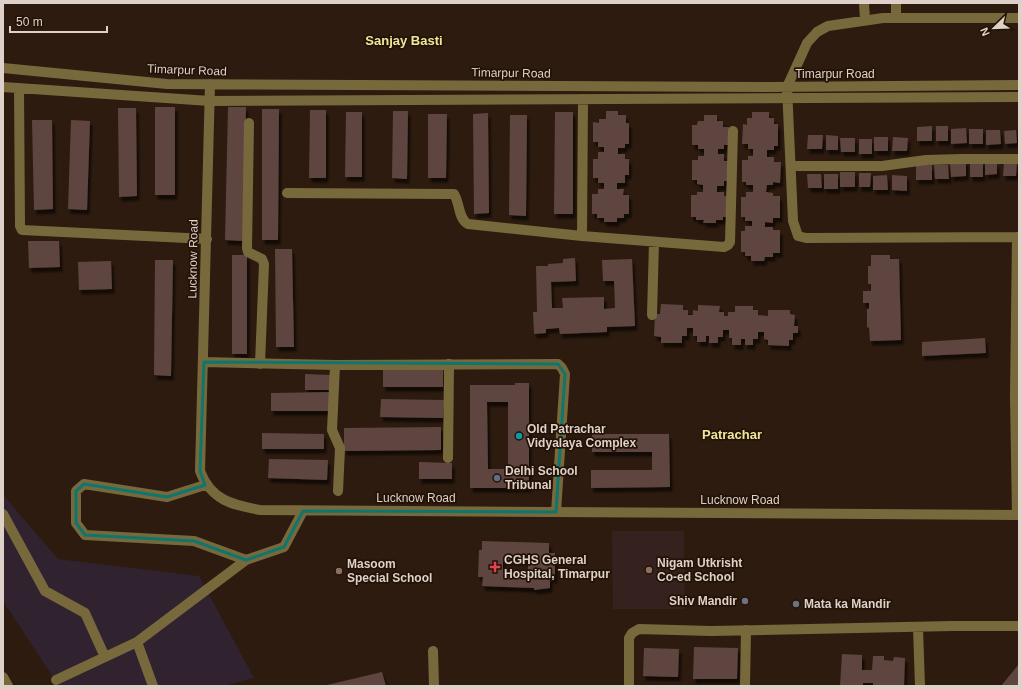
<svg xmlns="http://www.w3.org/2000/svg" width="1022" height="689" viewBox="0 0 1022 689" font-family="Helvetica,sans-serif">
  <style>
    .commercial { fill: #30222f }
    .education { fill: #35221f }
    .building { fill: #5e453f; fill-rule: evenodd; filter: url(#shadow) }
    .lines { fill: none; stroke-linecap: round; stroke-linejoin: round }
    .minor { stroke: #78693d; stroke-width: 10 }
    .marked { fill: none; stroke: #0f766e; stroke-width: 3; stroke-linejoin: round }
    .culture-dot { fill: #0f9aa8; stroke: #231206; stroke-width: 1.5 }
    .service-dot { fill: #5c6f8a; stroke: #231206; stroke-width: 1.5 }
    .health-dot { fill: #e0444e; stroke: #231206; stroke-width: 1.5 }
    .education-dot { fill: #8d6e63; stroke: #231206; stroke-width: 1.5 }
    .worship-dot { fill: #6b7280; stroke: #231206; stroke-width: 1.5 }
    .labels { text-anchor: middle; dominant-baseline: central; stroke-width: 3.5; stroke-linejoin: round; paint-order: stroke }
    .street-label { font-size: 12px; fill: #ded1c9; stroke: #231206 }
    .poi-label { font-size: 12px; font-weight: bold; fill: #ded1c9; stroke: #231206; text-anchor: start }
    .neighbourhood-label { font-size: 13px; font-weight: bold; fill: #ede899; stroke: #231206 }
  </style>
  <defs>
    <filter id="shadow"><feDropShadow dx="2.5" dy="4.5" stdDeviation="1" flood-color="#0009"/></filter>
  </defs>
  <rect width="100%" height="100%" fill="#2d1b0f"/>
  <path class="commercial" d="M3,495L58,559L199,576L254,678L224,686H59L3,601Z"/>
  <path class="education" d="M612,531H684L685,609H613Z"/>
  <path class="building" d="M155,107H175V195H155Z
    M228,107H246L244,241L225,240Z
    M118,108H136L137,196L119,197Z
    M262,109H279L278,240H262Z
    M310,110H326V178H309Z
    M393,111H408L407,179L392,178Z
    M606,111H618V115H626V123H629V144H625V148H618V154H625V159H629V175H625V183H617V189H624L623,195H629V214H624V218H617V222H604V218H597V214H592V194H598V189H604V183H598V178H593V159H598V152H604V147H598V142H593V122L599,123V119H606Z
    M346,112H362V177H345Z
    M555,112H573V214H554Z
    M752,112H769V118H774V124H778V146H774V150H767V157H774V162H781L780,183L773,182V185H767L766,192L773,193V196H780V218H773V223L765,222V227H773V230H780V253H773V257H765L764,261H751V256H745V252H741V231H745V226H752V221H745V217H741V197H746V192H753V185H746V182H742V160H748V156H753V149H748V144H742L743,124L747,125V118H752Z
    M488,113L489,213L474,214L473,114Z
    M428,114H447L446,178H428Z
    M510,115H527L526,216L509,215Z
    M704,115H717V121H723V127H729V145H724V149H718V154H724V161H729V181H724V186H717V192H724V196H728V217H723V220H716V223H703L704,220H696V217H691V195H697V192H703V185L697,184V180H692V160H698V156H704V149H698V145H692V125H697L698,121H704Z
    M32,120H52L53,209L34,210Z
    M71,120L90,121L87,210L68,209Z
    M932,126V141H917V127Z
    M936,126H948V141H936Z
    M966,128L967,143L951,144V129Z
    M969,129H983V144H969Z
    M986,130H1000L1001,144L986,145Z
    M1016,130L1017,143L1005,144L1004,131Z
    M808,135H823L822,149H807Z
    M826,135L838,136V150H826Z
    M874,137H888V151H874Z
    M893,137L908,138L907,151H892Z
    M840,138H855V152H841Z
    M859,139H872V154H859Z
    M950,161H966V176L951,177Z
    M970,162H983V177H970Z
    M1004,162H1017L1016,176H1003Z
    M997,163V174L985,175V164Z
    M916,165H932V180H916Z
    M934,165H948L949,179H935Z
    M840,172H855V187H840Z
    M859,173H871L870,187H859Z
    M807,174H821L822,188H808Z
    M824,174H838V189H824Z
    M887,175L888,190H873V176Z
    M892,175L907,176V191L892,190Z
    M28,241H59L60,267L29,268Z
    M275,249H292L294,347H276Z
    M232,255H247V354H232Z
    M871,255H890V259H899L901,340L870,341L869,327L867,328V309H869V303H863V291H871V284H868V266H871Z
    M575,258L576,281L551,282L552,308H563L562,298L604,297V309L615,308L614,281H603L602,260L632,259L635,326L607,327V332L560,334L559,328L546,329V333L534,334L533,312H537L536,266H548V264L563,263V259Z
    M155,260H173L171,376L154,375Z
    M111,261L112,289L79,290L78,262Z
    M661,304L683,305V310H688V315H693V310L698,311V305L720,306L719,312H724V316H728V312H735V306H753V310H758V315L768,316V310H790V314L795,315L794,326H798V333H793V340H789V346L768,345V340L764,339V332H758V339H753V345H745V339H741V345H732V338H729V330H723V337H718V343H709V336H706V342H697V336H693V328H687V336H682V343H661V337L654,336L655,314H660Z
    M985,338L986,353L922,356V342Z
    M383,369L443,370V387H383Z
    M305,374L331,375L330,390H305Z
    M515,383H529V488H470V385H515ZM487,402H508V469H488Z
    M332,392V411H271V393Z
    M381,399L444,400L443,418L380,417Z
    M441,427V450L344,451V428Z
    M262,433L324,434V449H262Z
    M592,434H669L670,487L591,488V470H652V452H592Z
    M269,459L328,460L327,480L268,478Z
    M419,462L452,463V479H419Z
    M482,541L549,543V553H555V579H550V588L534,590V588L482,586L483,577H478L479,550H482ZM503,560L528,561V572H503Z
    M694,647L738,648L737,679H693Z
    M644,648L679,649L678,677L643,676Z
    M842,654L862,655V670H872L873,656H884V660L893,661L894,657L905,658L904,686H873V683H863V686H840Z
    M1019,664V686H1001Z
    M382,672L386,686H327V685Z"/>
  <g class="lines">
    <path class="minor" d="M864,3L865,20
      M896,18V3
      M1019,18H883L828,26L817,32L807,43L787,87L793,221L798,236L806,238L1019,237
      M3,68L167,84L768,87L1019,85
      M210,84L200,471C211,500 232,505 260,510L1019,515
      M3,87L210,101L1019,97
      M19,88L20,226L22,230L207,239
      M249,123L247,248L248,252L262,259L264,264L260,364
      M792,166H882L926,160L961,159H1019
      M287,193L451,194H454C460,203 458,219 468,224L582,236L724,247L728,245L730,242L733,131
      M582,236L583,99
      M1017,237L1015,397L1017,515
      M652,315L654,242
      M204,362L335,365L558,364L562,368L565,374L556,512
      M335,365L332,430L340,448L338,491
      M448,458L449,364
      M3,514L45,591L85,613L105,657
      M246,560L284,547L303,511
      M918,628L920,686
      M137,642L153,686
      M433,651L434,686
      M3,677L8,686
      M56,680L137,642L246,560L194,541L85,535L76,523V491L84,484L167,497L205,485
      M629,686V638L632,633L639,629L711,631L952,626H1019
      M745,686L746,630"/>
  </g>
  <path class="marked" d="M204,362L558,364L565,374L556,512L303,511L284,547L246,560L194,541L85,535L76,523V491L84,484L167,497L205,485L200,471Z"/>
  <circle class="culture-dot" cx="519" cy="436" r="4"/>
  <circle class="service-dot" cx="497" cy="478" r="4"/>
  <path class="health-dot" d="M493 561h4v4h4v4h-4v4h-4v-4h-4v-4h4z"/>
  <g class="education-dot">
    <circle cx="649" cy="570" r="4"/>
    <circle cx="339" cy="571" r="4"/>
  </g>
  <g class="worship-dot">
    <circle cx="745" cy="601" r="4"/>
    <circle cx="796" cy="604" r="4"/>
  </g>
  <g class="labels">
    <g class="street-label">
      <text transform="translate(187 70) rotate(2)">Timarpur Road</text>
      <text transform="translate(511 73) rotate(1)">Timarpur Road</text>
      <text x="835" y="74">Timarpur Road</text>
      <text transform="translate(193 259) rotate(-89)">Lucknow Road</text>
      <text x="416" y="498">Lucknow Road</text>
      <text x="740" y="500">Lucknow Road</text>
    </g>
    <g class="poi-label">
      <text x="527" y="429">Old Patrachar<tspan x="527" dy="14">Vidyalaya Complex</tspan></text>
      <text x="505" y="471">Delhi School<tspan x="505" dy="14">Tribunal</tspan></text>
      <text x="504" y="560">CGHS General<tspan x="504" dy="14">Hospital, Timarpur</tspan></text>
      <text x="657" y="563">Nigam Utkrisht<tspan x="657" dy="14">Co-ed School</tspan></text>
      <text x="347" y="564">Masoom<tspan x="347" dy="14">Special School</tspan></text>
      <text x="737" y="601" text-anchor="end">Shiv Mandir</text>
      <text x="804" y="604">Mata ka Mandir</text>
    </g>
    <g class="neighbourhood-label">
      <text x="404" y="40">Sanjay Basti</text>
      <text x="732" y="434">Patrachar</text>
    </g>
  </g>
  <rect width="1022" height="689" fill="none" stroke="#ded1c9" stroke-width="8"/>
  <g transform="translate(994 28) rotate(247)" stroke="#231206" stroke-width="3" paint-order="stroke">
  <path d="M0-3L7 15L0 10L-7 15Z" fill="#ded1c9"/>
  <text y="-6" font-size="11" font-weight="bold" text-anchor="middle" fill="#ded1c9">N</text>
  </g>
  <path d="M10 26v6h97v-6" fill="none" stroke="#ded1c9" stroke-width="2"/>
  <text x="16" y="26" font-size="12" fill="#ded1c9" stroke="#231206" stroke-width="3" paint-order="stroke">50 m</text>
</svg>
